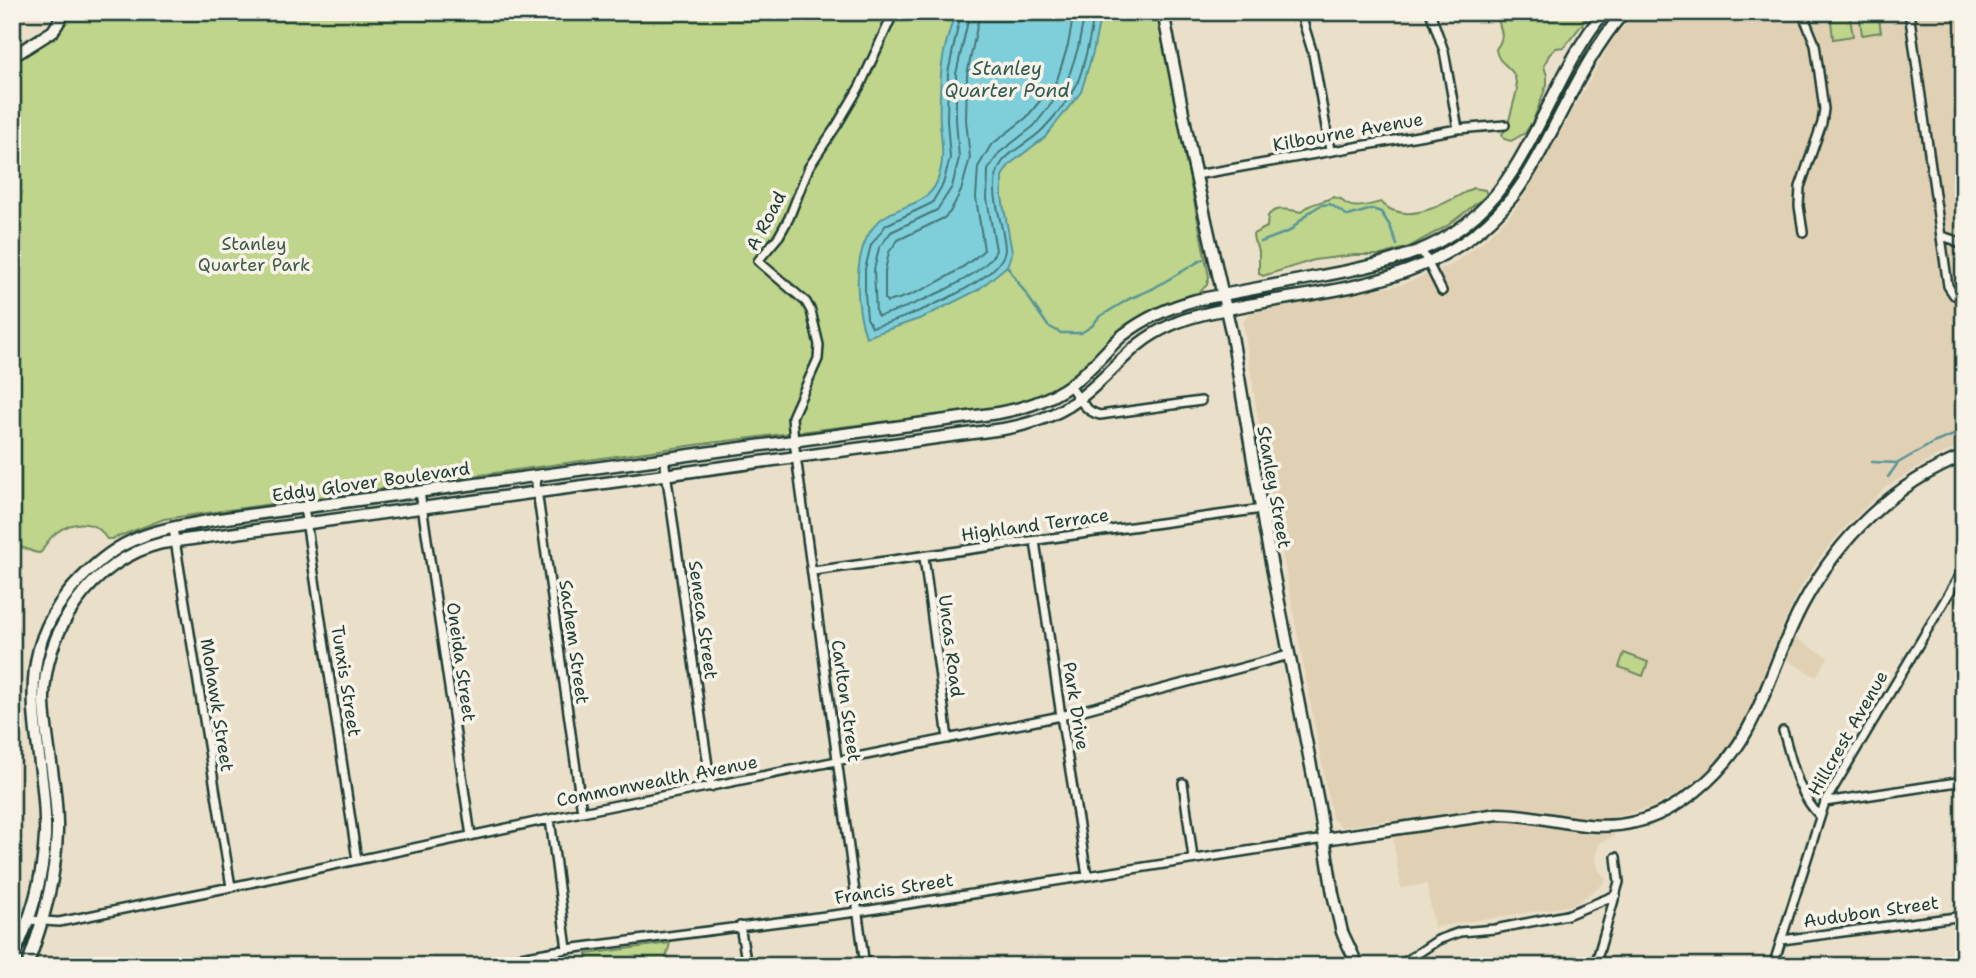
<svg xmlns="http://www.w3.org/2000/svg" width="1976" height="978" viewBox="0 0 1976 978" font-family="'Shantell Sans',sans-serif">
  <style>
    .built { fill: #e1d1b4 }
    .green { fill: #bed58b; stroke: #6e8960; stroke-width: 2 }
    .water { fill: #7fcfdb; stroke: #599598; stroke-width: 2 }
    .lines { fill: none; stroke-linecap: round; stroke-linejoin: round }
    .shore { stroke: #457777; stroke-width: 2 }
    .stream { stroke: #599598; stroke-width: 2.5 }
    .street-casing { stroke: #1f3d34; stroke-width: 12 }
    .secondary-casing { stroke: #1f3d34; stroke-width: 15 }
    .street { stroke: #f7f3e8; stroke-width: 7 }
    .secondary { stroke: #f7f3e8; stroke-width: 10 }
    .labels { text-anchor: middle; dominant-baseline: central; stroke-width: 7; stroke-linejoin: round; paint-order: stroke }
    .street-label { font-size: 18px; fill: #1f3d34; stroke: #f7f3e8 }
    .park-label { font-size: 18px; fill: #3f5b45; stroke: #f7f3e8 }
    .water-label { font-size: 19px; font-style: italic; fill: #325a55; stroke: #f7f3e8 }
  </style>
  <rect width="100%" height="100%" fill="#eadfc9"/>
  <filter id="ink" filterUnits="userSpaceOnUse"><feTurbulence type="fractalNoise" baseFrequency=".0143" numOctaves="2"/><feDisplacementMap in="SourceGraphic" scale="14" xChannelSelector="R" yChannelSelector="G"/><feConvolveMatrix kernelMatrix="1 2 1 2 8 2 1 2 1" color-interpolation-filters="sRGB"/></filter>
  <g filter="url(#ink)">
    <path class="built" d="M1635,12H1964V445L1932,459L1886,487L1841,531L1818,560L1801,587L1780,632L1797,639L1828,657L1816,677L1789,661L1771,654L1753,707L1730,744L1709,770L1681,792L1652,807L1613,817L1614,836L1600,843L1595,856L1599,871L1606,878L1603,884L1578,902L1564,907L1434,927L1427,884L1401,888L1390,820L1342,827L1332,818L1262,445L1243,322L1250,313L1400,285L1451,265L1481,243L1512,213L1535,178L1611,42Z"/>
    <path class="green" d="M72,12H1157L1209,277L1207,285L1197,294L1153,309L1129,323L1103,346L1070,379L1047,394L1013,406L710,443L164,519L112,539H107C104,536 103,533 100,530C82,516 57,527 46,544C44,547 43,551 40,553C29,553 23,544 12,546V63L59,29Z
      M1498,12H1592L1564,47L1556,48L1549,55L1544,66L1547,76V84L1533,121L1525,133L1511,141L1504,139L1502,134L1507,128L1517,90C1516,85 1516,77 1513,73C1507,64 1497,62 1496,49C1509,32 1496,28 1498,12Z
      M1830,12H1849L1853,36L1833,39Z
      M1859,12H1878L1881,32L1862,35Z
      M1473,188L1485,190L1487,195L1447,226L1409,247L1381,255H1354L1314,260L1263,276L1259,274V251L1254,241L1253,234L1267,227L1268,216C1276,205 1290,210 1301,212C1313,201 1320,204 1333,197L1341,199C1350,212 1368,205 1381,202C1385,206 1390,210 1395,211C1420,220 1452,199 1473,188Z
      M1624,653L1648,662L1643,676L1619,667Z
      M670,943L664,966H589L587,954Z"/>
    <path class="water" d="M955,12H1101L1093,52L1081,92L1045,137L1010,164L1002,176V197L1012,252L1007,266L978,290L922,318L866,337C855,304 851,246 880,220C899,204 926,207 937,182C945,161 942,145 940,124C939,108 940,91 941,75C942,54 949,33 955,12Z"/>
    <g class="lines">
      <path class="shore" d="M961,12L948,73L947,121L950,158L943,184L932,203L886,225L871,245L865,269V293L867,318L872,327C899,322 1005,280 1005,249C1004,220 984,187 1003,161C1013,149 1030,142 1041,131C1050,122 1068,101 1074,90C1083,74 1092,30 1094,12
        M970,12L956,74V120L959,158L952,187L937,210L891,232L879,248L874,270L876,313L878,316C905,310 987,276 996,250L987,199L988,170L999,153L1034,126L1066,85L1078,48L1085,12
        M980,12L967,75L966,120L970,158L961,191L950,212L944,218L898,240L889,252L885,271V299L887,302C917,296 962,271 984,250L976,198L978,167L991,145L1026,118L1057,80L1068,45L1074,12"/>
      <path class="stream" d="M1261,242L1290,231L1308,213L1321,205L1330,204L1348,216L1372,209L1381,212L1390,226L1397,245
        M1007,266L1048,326L1061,333H1081L1092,326L1099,317L1129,299L1154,288L1203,259
        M1872,462L1898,463L1933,443L1964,431
        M1888,477L1898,463"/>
      <g class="street-casing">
        <path id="street" d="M1300,12L1313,54L1330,150
          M1430,12L1444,51L1458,129
          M1802,12L1815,44L1824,109L1822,123L1800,187L1799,206L1803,232
          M1909,12L1948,286L1954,295L1964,294
          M1196,175L1458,129L1505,125
          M1942,236L1954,240L1964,247
          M1422,251L1442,291
          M1070,386C1079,398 1085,412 1100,415L1201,401
          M664,458L711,787
          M535,476L582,812
          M420,492L471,836
          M304,507L357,860
          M173,528L231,887
          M1035,541L1061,716L1087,875
          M924,557L948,739
          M813,571L1262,509
          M1783,731C1792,760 1797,794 1820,816
          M1183,783L1193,858
          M1825,802L1964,781
          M550,819L567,949
          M29,920L59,922L231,887L582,812L1061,716L1289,655
          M740,926L747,966
          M1782,940L1964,916
          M469,966L567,949L857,912L1324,839
          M865,966L794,441L792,417L818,359L819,345L811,311L806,302L758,261L779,236L789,218L809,167L837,125L860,86L894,12
          M1399,966L1438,940L1460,932L1495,929L1567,915L1616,895
          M1595,966L1619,882L1616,857
          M1773,966L1825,802L1964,568"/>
      </g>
      <g class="secondary-casing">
        <path id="secondary" d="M1163,12L1193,163L1232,336L1265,531L1319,807L1333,894L1342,932L1358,966
          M12,57L53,31L65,12
          M1324,839L1498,814C1545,814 1588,834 1635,822C1657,817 1678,805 1696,791C1762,738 1766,673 1803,604C1838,539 1894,483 1964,456
          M12,959C31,920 43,879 45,836C48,746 3,666 73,587C90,568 109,551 131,541C159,528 189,525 219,519L998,413C1033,407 1065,394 1089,369C1101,358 1111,345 1123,335C1145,318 1170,307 1196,300C1236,292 1276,285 1316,277C1401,261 1465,248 1514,169C1546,118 1566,59 1604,12
          M27,966C43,922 56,878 57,831C58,788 46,746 44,703C42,632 92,560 162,543L1003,429C1033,424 1062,414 1085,394C1118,368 1130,343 1171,325C1195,314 1223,310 1248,305C1346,287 1439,283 1508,202C1523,185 1534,165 1545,144C1569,99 1590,51 1624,12"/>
      </g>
      <use href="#street" class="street"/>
      <use href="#secondary" class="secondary"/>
    </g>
  </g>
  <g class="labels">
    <g class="street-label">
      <text transform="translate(1348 132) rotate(-10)">Kilbourne Avenue</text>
      <text transform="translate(766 221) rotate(-62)">A Road</text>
      <text transform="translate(371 482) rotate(-8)">Eddy Glover Boulevard</text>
      <text transform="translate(1274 487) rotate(80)">Stanley Street</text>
      <text transform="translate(1035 525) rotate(-8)">Highland Terrace</text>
      <text transform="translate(703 620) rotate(82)">Seneca Street</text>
      <text transform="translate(574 642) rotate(82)">Sachem Street</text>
      <text transform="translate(951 646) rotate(83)">Uncas Road</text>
      <text transform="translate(461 662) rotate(82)">Oneida Street</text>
      <text transform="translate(346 681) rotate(81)">Tunxis Street</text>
      <text transform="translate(846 701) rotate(82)">Carlton Street</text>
      <text transform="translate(217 705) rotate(81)">Mohawk Street</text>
      <text transform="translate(1076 706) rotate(81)">Park Drive</text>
      <text transform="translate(1848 733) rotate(-60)">Hillcrest Avenue</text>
      <text transform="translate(657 781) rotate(-11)">Commonwealth Avenue</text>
      <text transform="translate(894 889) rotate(-9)">Francis Street</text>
      <text transform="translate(1871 912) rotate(-8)">Audubon Street</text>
    </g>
    <g class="park-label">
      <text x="254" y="244">Stanley<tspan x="254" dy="21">Quarter Park</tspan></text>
    </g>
    <g class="water-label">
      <text x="1007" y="68">Stanley<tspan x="1007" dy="22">Quarter Pond</tspan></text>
    </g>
  </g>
  <rect width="1976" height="978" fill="none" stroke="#f7f3e8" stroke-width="42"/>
  <rect x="21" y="21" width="1934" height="936" fill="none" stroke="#1f3d34" stroke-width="2.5" filter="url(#ink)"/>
</svg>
